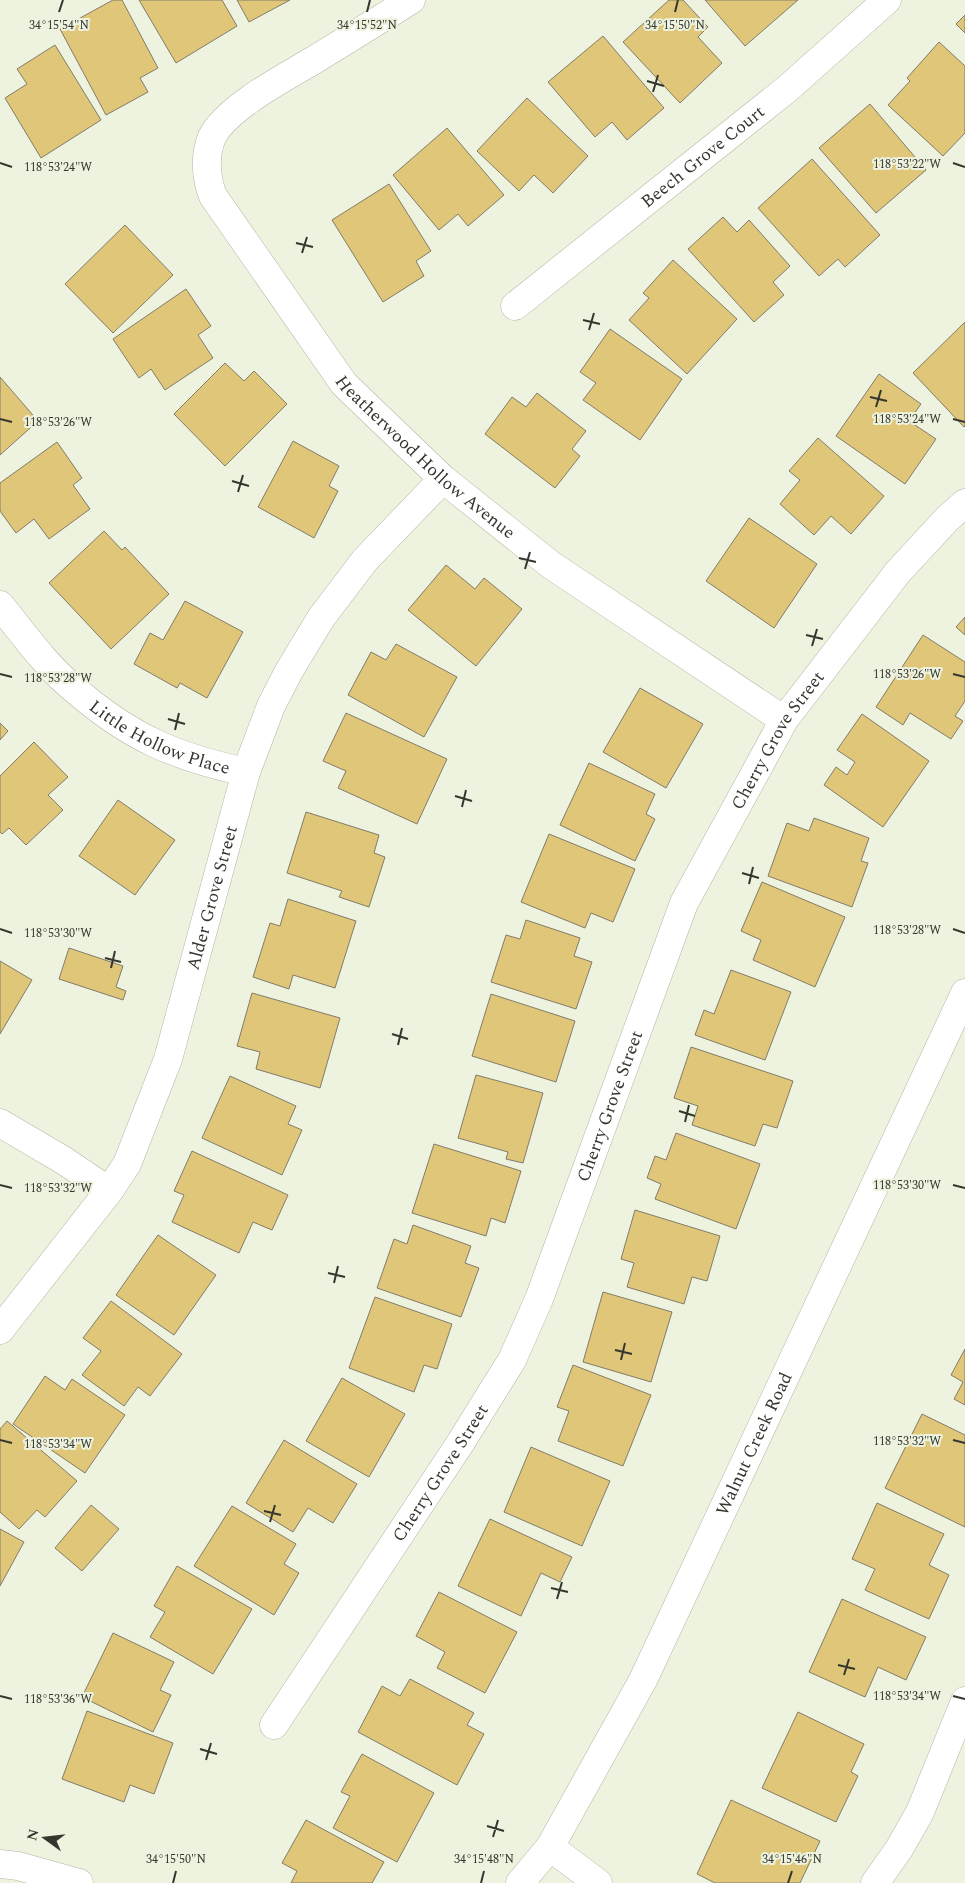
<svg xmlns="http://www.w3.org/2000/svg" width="965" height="1883" viewBox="0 0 965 1883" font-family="Spectral,serif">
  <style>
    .building { fill: #e0c678; stroke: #827c6a }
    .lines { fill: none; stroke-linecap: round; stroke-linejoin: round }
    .street-casing { stroke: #b2b6a3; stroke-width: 29 }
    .secondary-casing { stroke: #b2b6a3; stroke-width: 29 }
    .street { stroke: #fff; stroke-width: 28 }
    .secondary { stroke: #fff; stroke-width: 28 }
    .ticks { fill: none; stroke: #35372f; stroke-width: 2 }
    .labels { text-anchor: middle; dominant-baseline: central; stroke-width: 4; stroke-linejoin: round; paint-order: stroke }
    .street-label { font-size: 18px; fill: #35372f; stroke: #eef3df }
    .ticks-label { font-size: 12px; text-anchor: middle; fill: #35372f; stroke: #eef3df; stroke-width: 4; stroke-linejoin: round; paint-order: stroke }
  </style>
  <rect width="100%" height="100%" fill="#eef3df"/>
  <path class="building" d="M113,0H122L158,68L140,78L148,92L106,115L60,29Z
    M139,0H222L237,26L176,63Z
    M237,0H290L249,22Z
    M669,0H683L708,27L698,37L722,63L680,103L623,42Z
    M705,0H798L745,46Z
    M965,15V33L956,24Z
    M603,36L664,108L627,140L612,122L595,137L548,82Z
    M939,42L965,66V133L943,156L888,105L910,81L907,78Z
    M55,45L101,120L41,158L5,98L27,84L17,69Z
    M527,98L588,156L553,193L534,175L519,191L477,151Z
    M870,104L926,170L876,213L819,148Z
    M447,128L504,195L468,226L458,214L439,230L393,175Z
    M812,159L880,235L845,267L838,259L819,276L758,208Z
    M389,184L431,251L416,261L424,276L383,302L332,220Z
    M723,217L737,232L749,220L790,266L773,282L784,295L754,322L688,249Z
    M125,225L173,275L113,333L65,284Z
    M673,260L737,319L687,374L629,320L649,298L643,293Z
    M186,289L211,326L198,335L213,358L165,390L151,369L139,378L113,339Z
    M965,322V426L964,427L913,373Z
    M610,329L682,379L640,440L583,400L596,383L580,372Z
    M225,363L244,381L254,371L287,404L225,466L174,414Z
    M879,374L921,404L909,421L936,439L905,484L836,436Z
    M0,377L38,421L0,455Z
    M537,393L586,431L572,449L580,456L555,488L485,434L512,397L526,407Z
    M818,438L884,496L851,534L831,516L814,535L780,504L800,480L789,471Z
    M293,441L339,466L329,486L338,491L314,538L258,507Z
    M57,442L82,478L73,485L90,509L49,539L34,519L16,533L0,511V483Z
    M749,518L817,564L774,628L706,581Z
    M104,531L122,550L125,547L169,594L111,649L49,583Z
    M446,565L475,589L484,578L522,609L476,666L408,610Z
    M185,601L243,632L207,698L180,683L177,688L134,664L150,633L163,640Z
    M965,617V635L956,627Z
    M923,635L965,662V701L955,716L963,721L951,739L910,713L903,725L876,707Z
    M396,644L457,677L424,737L348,695L371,652L386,660Z
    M640,688L703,724L666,788L603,752Z
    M346,713L447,759L417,824L338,788L346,771L323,761Z
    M862,714L929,761L883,827L824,785L836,767L847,775L855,762L837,750Z
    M0,723L8,731L0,740Z
    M34,742L68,777L48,795L63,810L26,845L9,828L2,834L0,832V776Z
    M589,763L655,794L646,814L655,819L635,861L560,825Z
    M118,800L175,840L135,895L79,856Z
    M306,812L379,835L374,853L385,857L369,907L339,897L342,891L287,873Z
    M814,818L869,838L861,861L868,863L852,907L768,876L787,823L809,831Z
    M549,834L635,869L613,922L591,913L585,928L521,902Z
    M762,882L845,917L815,987L753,960L761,940L741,931Z
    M288,899L356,921L335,988L293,975L289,989L253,977L270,923L280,926Z
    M526,920L580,938L574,956L592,962L576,1009L491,982L506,935L520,939Z
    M69,948L123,966L116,987L126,991L123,1000L59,979Z
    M0,961L32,980L0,1034Z
    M731,970L791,992L765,1060L695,1035L704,1010L714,1014Z
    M252,993L340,1018L320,1088L256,1069L260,1052L237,1046Z
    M491,994L575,1021L556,1082L472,1056Z
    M691,1047L793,1081L777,1128L763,1124L755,1146L692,1125L698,1106L674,1098Z
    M476,1075L543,1093L523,1163L506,1159L508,1152L458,1138Z
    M230,1076L296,1106L288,1124L302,1130L282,1175L202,1138Z
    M676,1133L760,1164L736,1229L655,1199L661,1184L647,1178L655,1156L666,1160Z
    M434,1144L521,1171L505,1223L491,1218L486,1236L412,1213Z
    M192,1151L288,1195L272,1230L253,1222L239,1253L172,1222L184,1195L174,1191Z
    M635,1210L720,1236L707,1281L692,1277L684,1304L627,1287L634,1263L621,1259Z
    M413,1225L471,1246L465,1263L479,1268L461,1317L377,1288L394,1239L407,1244Z
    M158,1235L216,1275L174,1335L116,1295Z
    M603,1292L672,1312L651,1382L583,1362Z
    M375,1297L452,1324L437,1369L424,1365L414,1392L349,1368Z
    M111,1301L182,1354L150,1396L138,1387L124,1406L82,1375L101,1351L83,1338Z
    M965,1349V1405L954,1399L963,1382L951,1375Z
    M573,1365L651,1395L623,1466L558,1441L569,1411L557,1407Z
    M45,1376L65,1390L72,1379L125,1415L85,1473L13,1424Z
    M342,1378L405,1414L369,1477L306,1441Z
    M922,1414L965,1435V1527L885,1488Z
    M7,1421L77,1481L45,1517L37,1510L19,1529L0,1512V1429Z
    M284,1440L357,1484L333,1523L308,1508L293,1532L246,1503Z
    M531,1447L610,1481L582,1546L504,1512Z
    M877,1503L944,1534L929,1565L949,1575L929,1619L865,1590L875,1569L852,1559Z
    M91,1505L119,1529L82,1571L55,1548Z
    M232,1506L296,1544L284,1564L299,1573L274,1615L194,1566Z
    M490,1519L572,1557L560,1582L541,1573L521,1616L458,1586Z
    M0,1529L24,1542L0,1586Z
    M177,1566L252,1609L213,1674L150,1637L165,1612L154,1606Z
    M439,1592L517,1632L485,1693L437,1668L445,1652L416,1636Z
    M842,1599L926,1637L906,1680L878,1667L865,1697L809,1672Z
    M113,1633L174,1662L160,1690L171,1695L153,1732L82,1697Z
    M410,1679L474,1713L467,1725L484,1734L457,1785L358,1732L382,1686L400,1696Z
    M87,1711L173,1743L154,1794L130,1785L124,1802L62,1779Z
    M798,1712L864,1744L851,1772L858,1776L836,1822L762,1788Z
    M362,1754L434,1793L397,1862L333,1828L350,1796L341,1792Z
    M731,1800L820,1841L800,1883H715L697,1874Z
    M306,1820L384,1862L372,1883H291L297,1871L282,1863Z"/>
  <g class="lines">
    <g class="street-casing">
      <g id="street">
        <path id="s1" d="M411,0C379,20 347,40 314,60C286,77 227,107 212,137C204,156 206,178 213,196L344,384L443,479L551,565L784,720"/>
        <path id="s2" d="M515,306L787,89L887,0"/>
        <path id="s3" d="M0,605C23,633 45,665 73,688C129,737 175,757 246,772"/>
        <path d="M0,1123L63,1160L109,1191"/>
        <path id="s4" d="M0,1330L109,1191L127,1164L168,1059L246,772L271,706L289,671L321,618L365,560L443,479"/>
        <path id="s5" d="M274,1725L461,1442L512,1360L539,1299L684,903L784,720L898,572L947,519L965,503"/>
        <path d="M550,1847L598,1883"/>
        <path d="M875,1883L899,1849L920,1812L965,1701"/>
      </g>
    </g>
    <g class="secondary-casing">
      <g id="secondary">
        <path d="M0,1864L18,1866L79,1883"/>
        <path id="s6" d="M520,1883L550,1847L643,1680L965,993"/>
      </g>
    </g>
    <use href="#street" class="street"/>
    <use href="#secondary" class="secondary"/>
  </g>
  <path class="ticks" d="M59,12L63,0M367,12L370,0M675,12L678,0M647,81L664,86M653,92L658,75M0,163L12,167M953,163L965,167M296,243L313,247M302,253L307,237M583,320L600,324M589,330L594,313M870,397L887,401M876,407L881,390M0,419L12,422M953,419L965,422M232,481L249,486M238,492L243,475M519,558L536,562M525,569L530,552M806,635L823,639M812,646L817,629M0,674L12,677M953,674L965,677M168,719L185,724M175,730L179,713M455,796L472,801M462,807L466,790M742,873L759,878M749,884L753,867M0,929L12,933M953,929L965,933M105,958L121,962M111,968L115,951M392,1034L408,1039M398,1045L402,1028M679,1111L695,1116M685,1122L689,1105M0,1185L12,1188M953,1185L965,1188M328,1273L345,1277M334,1283L338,1266M615,1350L632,1354M621,1360L625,1343M0,1440L12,1443M953,1440L965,1443M264,1511L281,1515M270,1522L275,1505M551,1588L568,1592M557,1599L562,1582M838,1665L855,1669M844,1675L849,1659M0,1696L12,1699M953,1696L965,1699M200,1749L217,1754M206,1760L211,1743M487,1826L504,1831M493,1837L498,1820M173,1883L176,1871M481,1883L484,1871M788,1883L792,1871"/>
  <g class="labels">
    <g class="street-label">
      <text stroke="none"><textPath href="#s2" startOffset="240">Beech Grove Court</textPath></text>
      <text stroke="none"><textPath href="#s1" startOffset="642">Heatherwood Hollow Avenue</textPath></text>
      <text stroke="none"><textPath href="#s3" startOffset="212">Little Hollow Place</textPath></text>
      <text stroke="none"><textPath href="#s5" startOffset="1112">Cherry Grove Street</textPath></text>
      <text stroke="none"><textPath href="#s4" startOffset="489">Alder Grove Street</textPath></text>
      <text stroke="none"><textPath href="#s5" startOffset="708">Cherry Grove Street</textPath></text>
      <text stroke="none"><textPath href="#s6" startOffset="499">Walnut Creek Road</textPath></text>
      <text stroke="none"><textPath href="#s5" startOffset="302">Cherry Grove Street</textPath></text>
    </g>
  </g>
  <g class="ticks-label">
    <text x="59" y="29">34°15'54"N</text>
    <text x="367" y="29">34°15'52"N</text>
    <text x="675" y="29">34°15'50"N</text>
    <text x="907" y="168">118°53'22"W</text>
    <text x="58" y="171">118°53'24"W</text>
    <text x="907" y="423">118°53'24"W</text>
    <text x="58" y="426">118°53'26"W</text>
    <text x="907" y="678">118°53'26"W</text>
    <text x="58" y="682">118°53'28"W</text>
    <text x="907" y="934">118°53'28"W</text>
    <text x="58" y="937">118°53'30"W</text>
    <text x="907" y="1189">118°53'30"W</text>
    <text x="58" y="1192">118°53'32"W</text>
    <text x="907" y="1445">118°53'32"W</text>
    <text x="58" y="1448">118°53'34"W</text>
    <text x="907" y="1700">118°53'34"W</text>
    <text x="58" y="1703">118°53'36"W</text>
    <text x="176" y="1863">34°15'50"N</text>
    <text x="484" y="1863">34°15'48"N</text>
    <text x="792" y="1863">34°15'46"N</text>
  </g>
  <g transform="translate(45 1838) rotate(285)" stroke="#eef3df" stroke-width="4" paint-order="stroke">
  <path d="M0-4L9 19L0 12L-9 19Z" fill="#35372f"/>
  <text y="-8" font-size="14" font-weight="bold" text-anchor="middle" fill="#35372f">N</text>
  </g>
</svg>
